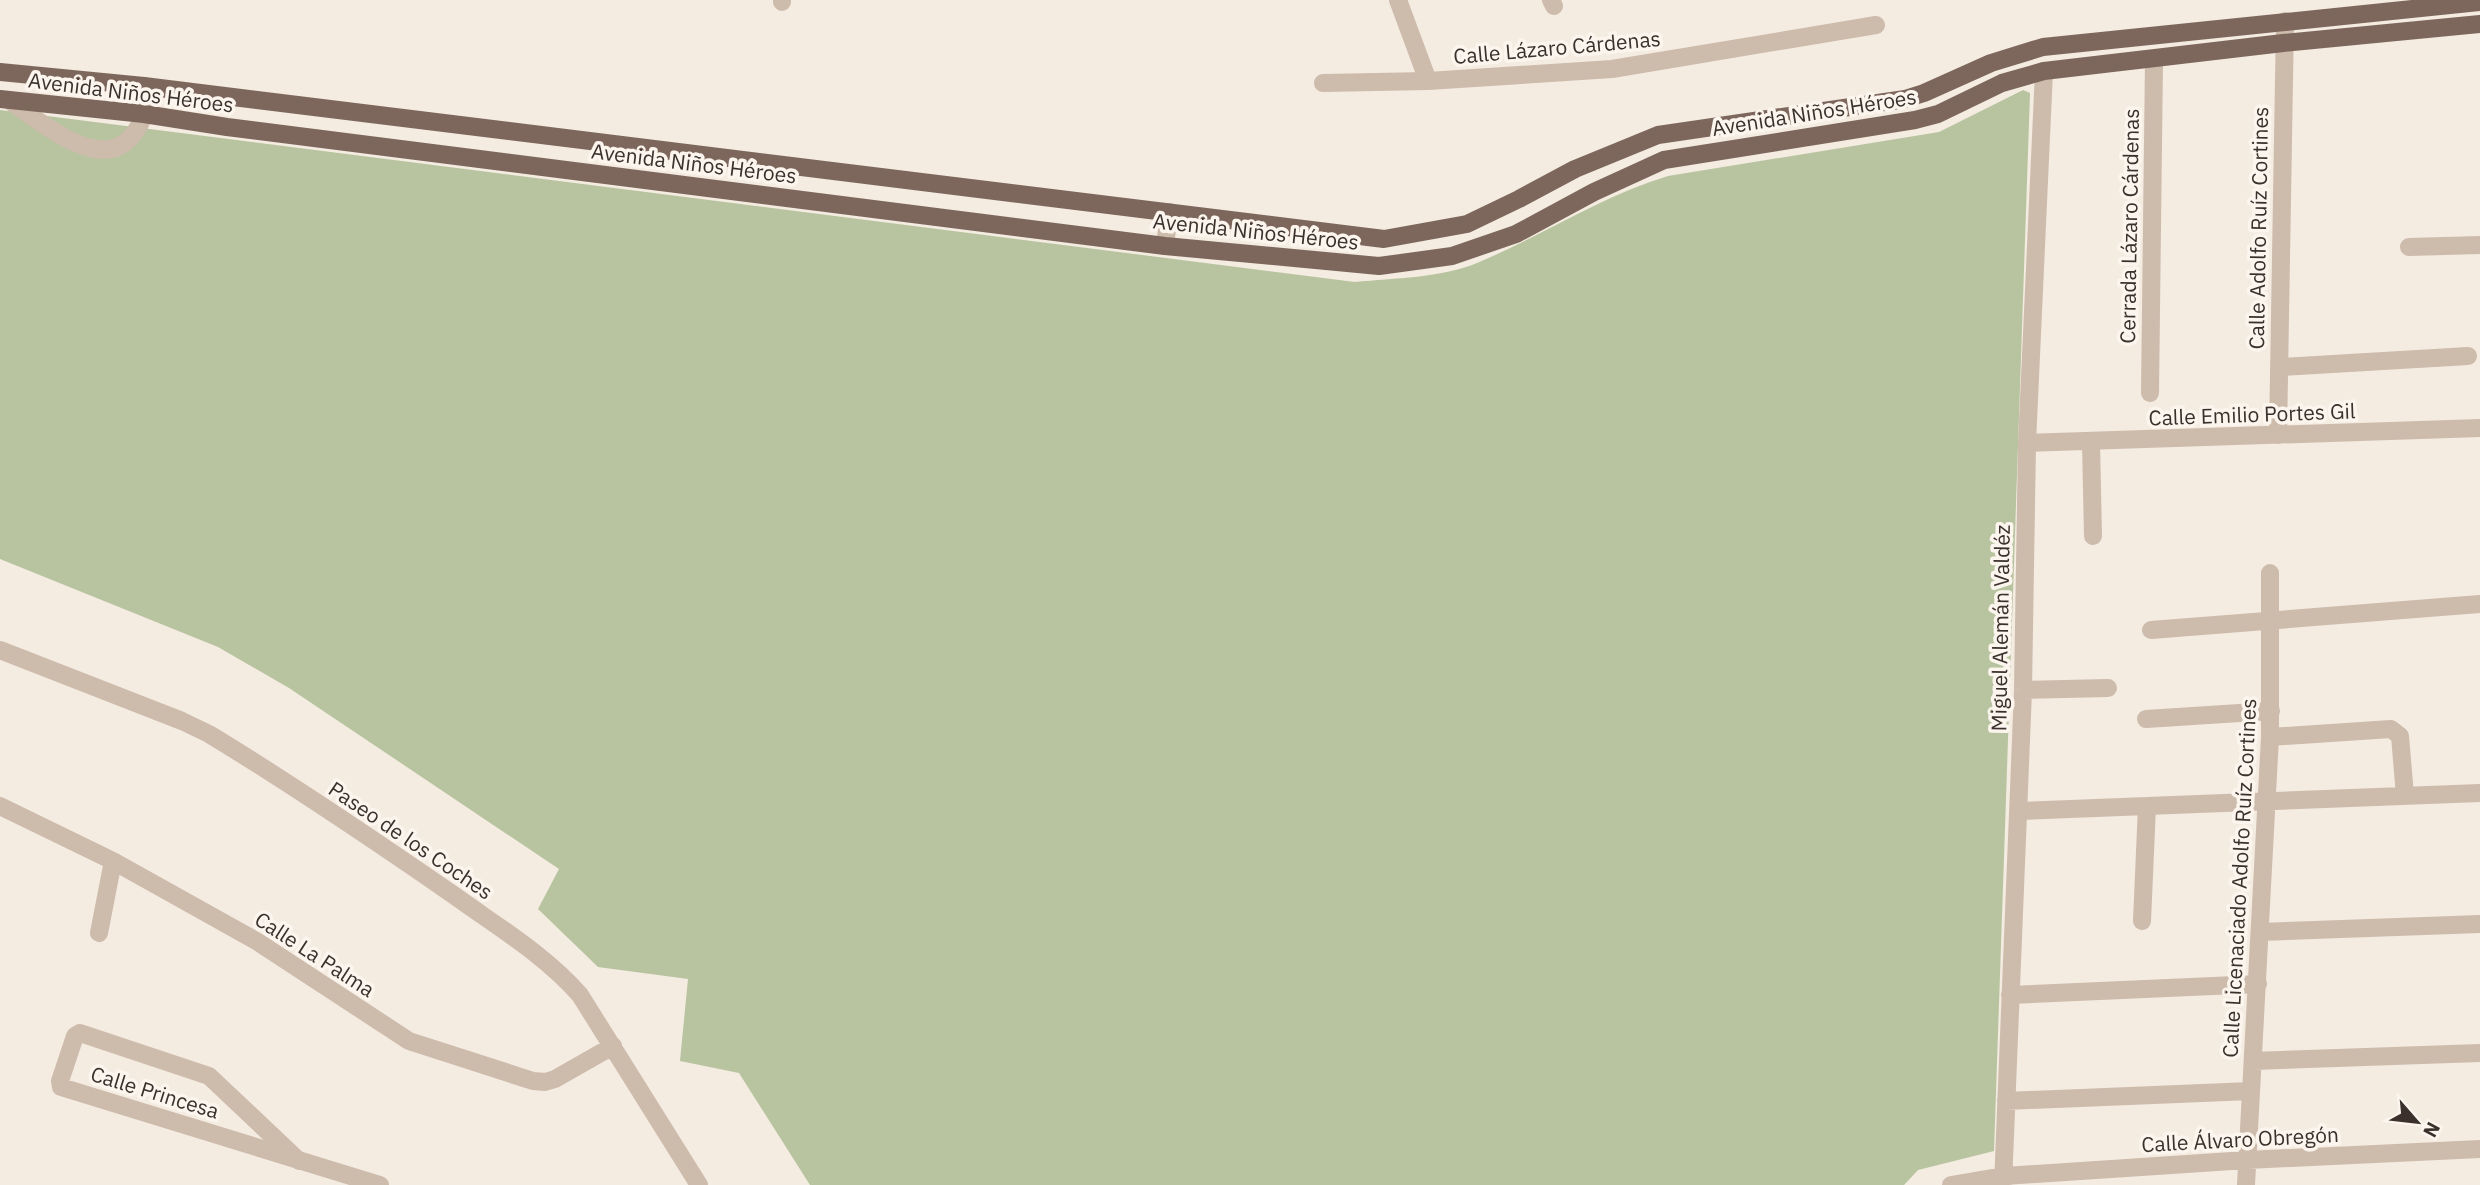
<svg xmlns="http://www.w3.org/2000/svg" width="2480" height="1185" viewBox="0 0 2480 1185" font-family="'IBM Plex Sans',sans-serif">
  <style>
    .grass { fill: #b8c4a0 }
    .lines { fill: none; stroke-linecap: round; stroke-linejoin: round }
    .minor { stroke: #cdbbac; stroke-width: 18 }
    .major { stroke: #7d675c; stroke-width: 18 }
    .labels { text-anchor: middle; dominant-baseline: central; stroke-width: 7; stroke-linejoin: round; paint-order: stroke }
    .street-label { font-size: 21px; fill: #3b302b; stroke: #fbf5ee }
  </style>
  <rect width="100%" height="100%" fill="#f4ebe1"/>
  <path class="grass" d="M2023,90L2030,93L1994,1151L1918,1170L1904,1185H810L739,1073L680,1061L688,979L598,967L538,909L559,869L289,688L218,647L0,559V110L1355,282C1395,278 1440,278 1477,263C1542,236 1601,196 1668,176L1939,132Z"/>
  <g class="lines">
    <path class="minor" d="M782,0V2
      M1398,0L1428,81
      M1551,0L1554,6
      M1323,83L1428,81L1612,69L1876,25
      M9,100C38,120 100,174 131,137C137,130 142,123 144,113C145,105 144,95 144,86
      M1165,246L1169,212
      M2409,247L2480,245
      M2280,367L2468,356
      M2150,393L2154,60
      M2278,435L2285,21
      M2027,443L2480,428
      M2091,443L2093,536
      M2151,630L2480,604
      M0,650L182,721L209,734C293,785 374,840 455,896C498,927 545,955 580,995L699,1185
      M2023,690L2108,688
      M2146,719L2271,711
      M2270,737L2391,729L2400,736L2405,796
      M0,806L113,861L258,942L409,1041L533,1081L545,1082L555,1079L613,1046
      M2019,811L2480,793
      M2142,921L2147,806
      M2260,932L2480,924
      M99,933L113,861
      M2010,995L2258,984
      M2253,1061L2480,1053
      M2006,1101L2251,1091
      M299,1161L209,1076L80,1033L75,1036L60,1081L61,1087L380,1185
      M1951,1185L2004,1176L2247,1160L2480,1149
      M2003,1185L2023,690L2027,443L2044,71
      M2246,1185L2270,737V573"/>
    <path class="major" d="M0,72L144,86L1384,239L1467,224L1519,199L1575,169L1658,135L1905,99L1924,93L1991,63L2043,47L2480,2
      M0,99L144,114L227,127L1165,246L1379,266L1452,256L1516,234L1594,192L1664,160L1915,120L1938,114L2002,83L2044,71L2283,43L2480,24"/>
  </g>
  <g class="labels">
    <g class="street-label">
      <text transform="translate(1557 47) rotate(-5)">Calle Lázaro Cárdenas</text>
      <text transform="translate(131 92) rotate(7)">Avenida Niños Héroes</text>
      <text transform="translate(1814 112) rotate(-9)">Avenida Niños Héroes</text>
      <text transform="translate(694 163) rotate(7)">Avenida Niños Héroes</text>
      <text transform="translate(2129 226) rotate(-89)">Cerrada Lázaro Cárdenas</text>
      <text transform="translate(2258 228) rotate(-89)">Calle Adolfo Ruíz Cortines</text>
      <text transform="translate(1256 231) rotate(6)">Avenida Niños Héroes</text>
      <text transform="translate(2252 414) rotate(-2)">Calle Emilio Portes Gil</text>
      <text transform="translate(2000 628) rotate(-89)">Miguel Alemán Valdéz</text>
      <text transform="translate(411 840) rotate(34)">Paseo de los Coches</text>
      <text transform="translate(2239 878) rotate(-87)">Calle Licenaciado Adolfo Ruíz Cortines</text>
      <text transform="translate(315 954) rotate(33)">Calle La Palma</text>
      <text transform="translate(155 1092) rotate(17)">Calle Princesa</text>
      <text transform="translate(2240 1139) rotate(-3)">Calle Álvaro Obregón</text>
    </g>
  </g>
  <g transform="translate(2417 1122) rotate(118)" stroke="#fbf5ee" stroke-width="5" paint-order="stroke">
  <path d="M0-5L12 26L0 18L-12 26Z" fill="#3b302b"/>
  <text y="-10" font-size="19" font-weight="bold" text-anchor="middle" fill="#3b302b">N</text>
  </g>
</svg>
